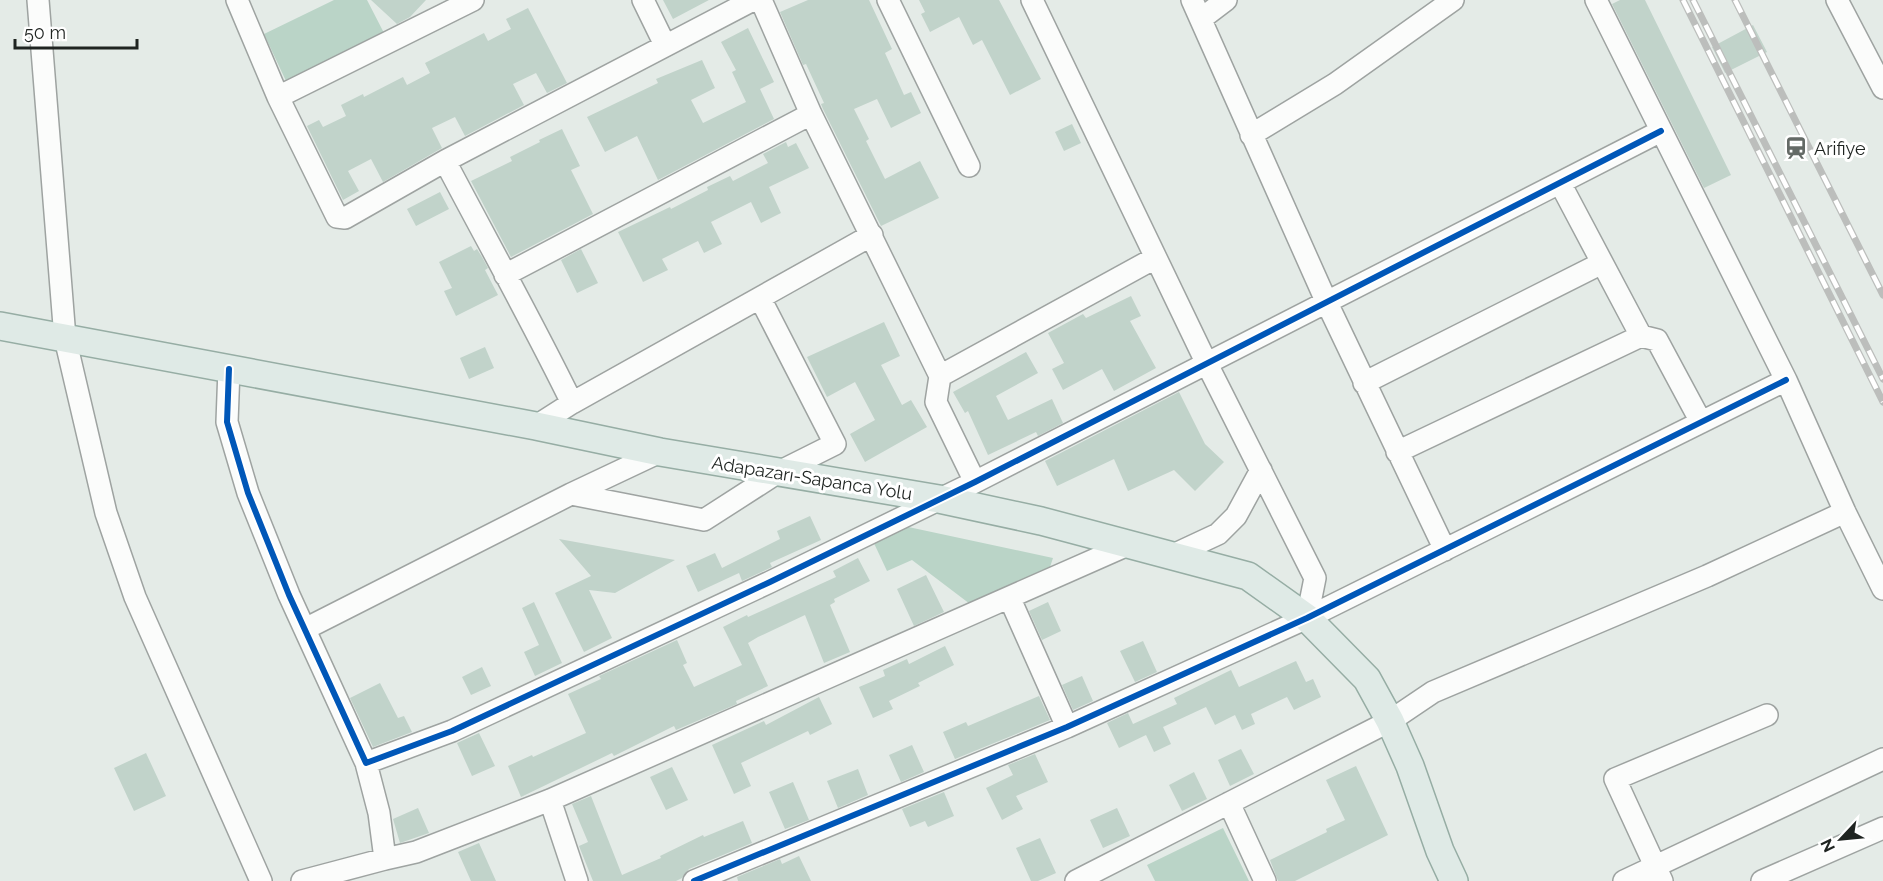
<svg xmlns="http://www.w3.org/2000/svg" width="1883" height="881" viewBox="0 0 1883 881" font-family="Raleway,sans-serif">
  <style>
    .green { fill: #bad4c7 }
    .building { fill: #c1d3ca }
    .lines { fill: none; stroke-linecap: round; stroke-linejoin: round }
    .minor-casing { stroke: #9ea3a1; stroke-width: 24 }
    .major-casing { stroke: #96ada4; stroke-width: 30 }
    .minor { stroke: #fbfcfb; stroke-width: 21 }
    .major { stroke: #dfeae6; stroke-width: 27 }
    .rail-casing { stroke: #bcbebc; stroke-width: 7 }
    .rail { stroke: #fff; stroke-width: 4.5; stroke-dasharray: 14; stroke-linecap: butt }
    .cycleway-casing { stroke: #fff; stroke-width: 10 }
    .cycleway { stroke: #0057b8; stroke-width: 6 }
    .labels { text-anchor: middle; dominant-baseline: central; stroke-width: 6; stroke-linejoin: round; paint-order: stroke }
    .poi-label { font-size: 18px; fill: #1f2421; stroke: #fff; text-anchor: start }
    .street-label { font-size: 18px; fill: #1f2421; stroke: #fff }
  </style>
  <rect width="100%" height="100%" fill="#e4ebe7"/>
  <path class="green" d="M334,0H367L384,33L286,81L264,34Z
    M899,525L1053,558L1050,567L970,604L912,560L887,571L872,539Z
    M1223,828L1249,881H1155L1147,865Z"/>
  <path class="building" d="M371,0H426L410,17L397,24Z
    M663,0H709L673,19Z
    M808,0H869L892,49L885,53L904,95L911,92L921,113L891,128L877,99L854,109L869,139L866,141L885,179L920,161L939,198L881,226L823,109L821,104L824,103L806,64L803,65L780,12Z
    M919,0H999L1041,79L1010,95L982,40L973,45L959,17L930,32L921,14L925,12Z
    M1620,0H1645L1731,175L1704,188L1612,4Z
    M528,8L567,83L547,93L536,73L513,84L524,105L465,136L455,117L432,128L442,148L383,182L371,159L348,171L359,191L343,200L307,126L319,120L323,127L346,116L341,105L363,94L364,97L403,77L407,85L430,73L425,63L484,33L488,41L511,29L506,19Z
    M1753,25L1767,52L1725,73L1712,47Z
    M748,28L774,82L760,89L774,119L658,180L637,136L605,152L587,117L658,83L656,79L702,60L715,88L691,100L703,123L746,102L732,72L736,70L721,42Z
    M1072,124L1081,143L1064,151L1055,132Z
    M562,129L580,166L571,170L593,214L511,257L471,181L512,161L510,157L540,142L539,140Z
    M786,142L788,147L796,143L809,168L769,187L781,213L761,223L751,202L711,222L722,244L704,253L698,241L662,259L668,270L643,282L618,232L670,207L671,209L708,190L707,187L730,176L733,181L768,163L763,154Z
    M440,192L449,209L416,226L407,209Z
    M471,246L474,251L477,249L482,257L488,268L485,270L498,295L456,316L444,291L452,288L439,262Z
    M581,249L598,283L577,293L561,260Z
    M1131,296L1141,316L1130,321L1156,368L1114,391L1102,369L1063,390L1052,369L1064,363L1048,333L1083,314L1086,318Z
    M884,322L900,356L881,365L902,405L911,400L927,427L865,462L850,434L875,420L855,382L827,397L807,357Z
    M485,347L494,368L469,379L460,358Z
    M1026,352L1038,373L996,396L1008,420L1052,399L1063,423L1038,436L1036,432L988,455L968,411L965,413L953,392Z
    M1179,392L1205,444L1224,462L1195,491L1174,470L1128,491L1114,459L1057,486L1045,461Z
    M810,516L821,540L770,563L772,567L742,581L739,573L698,592L686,566L715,553L722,568L780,539L777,531Z
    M559,539L675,560L615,593L589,590L612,638L584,652L555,593L591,576Z
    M858,558L870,581L834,599L835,602L830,605L850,652L824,663L805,615L758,637L748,643L768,686L736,701L737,704L676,730L674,726L614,756L612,753L521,797L508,766L532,755L533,757L586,733L568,694L601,679L599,676L677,640L687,663L683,665L694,687L742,665L723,627L747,615L748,617L836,577L833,571Z
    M926,575L944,612L914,626L897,589Z
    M534,602L562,663L535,676L524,652L539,645L522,608Z
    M1048,602L1061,631L1042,640L1029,611Z
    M1143,641L1157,672L1135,682L1120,651Z
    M945,646L954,665L918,683L920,686L889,701L893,709L873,718L859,687L885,676L883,670L907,659L909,664Z
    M1296,661L1306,682L1313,679L1321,697L1294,710L1287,697L1251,714L1255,724L1242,730L1235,715L1215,725L1206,707L1163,727L1171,744L1154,752L1146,735L1119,748L1107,723L1128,713L1133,724L1177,704L1174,698L1231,670L1239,687Z
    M482,667L491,686L471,695L462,677Z
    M1082,676L1093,701L1073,710L1062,685Z
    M380,683L398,718L404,716L412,732L373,747L350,698Z
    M1039,696L1050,720L955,759L943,732L966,722L968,726Z
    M819,697L832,724L810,735L808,731L741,763L751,786L734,794L712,745L764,721L766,725Z
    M479,733L495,766L472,776L457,743Z
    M912,745L924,772L901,782L889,755Z
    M1241,749L1254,774L1230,786L1218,760Z
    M146,753L166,796L134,811L114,768Z
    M1035,754L1048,782L1016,796L1023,809L1002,820L986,788L1013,775L1008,765Z
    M1356,766L1388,835L1295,881H1278L1270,860L1327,832L1326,829L1345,820L1326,780Z
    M672,767L688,800L666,810L650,777Z
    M858,769L868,795L838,808L827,781Z
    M1194,772L1207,799L1182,811L1169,785Z
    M793,782L809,820L785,829L769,792Z
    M944,792L954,816L928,827L925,821L910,827L902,809Z
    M591,796L622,875L661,858L660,856L703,835L704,837L743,821L752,843L689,869L682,878L676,881H593L579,846L588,842L572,804Z
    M418,808L429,833L400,843L393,819Z
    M1117,808L1130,836L1103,848L1090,820Z
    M1040,838L1056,873L1038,881H1031L1016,848Z
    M479,843L496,881H471L458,852Z
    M799,856L811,881H738L737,877L780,859L782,864Z"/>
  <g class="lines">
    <g class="minor-casing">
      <path id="minor" d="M38,0L65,338L106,513L135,597L261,881
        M237,0L278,97L337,217L345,218L445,161
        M643,0L665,45
        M761,0L811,114L940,376
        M888,0L969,166
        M1032,0L1207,364L1315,578L1307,618
        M1192,0L1327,303L1445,550
        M1596,0L1786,380L1845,512L1883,589
        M1837,0L1883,88
        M1201,19L1226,0
        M278,97L473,0
        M1251,135L1335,84L1453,0
        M1560,183L1641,336
        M505,275L811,114
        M229,369L227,422L248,493L289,595L366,763L452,731L770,582L975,482L1661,131
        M1364,383L1602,263
        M572,403C532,321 487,241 445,161L753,0
        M536,426L572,403L872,235
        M1397,452L1641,336L1657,340L1701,422
        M975,482L936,402L940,376L1155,258
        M571,494L704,520L777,473L835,444L760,298
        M1173,555L1218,534L1236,516L1261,470
        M1010,599L1067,727
        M305,629L571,494L660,452
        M366,763L379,813L385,859L416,852L550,800L1130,544
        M550,800L577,881
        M1229,803L1265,881
        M302,881L385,859
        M694,881L1067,727L1307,618L1786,380
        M1076,881L1390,721L1433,692L1707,576L1845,512
        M1624,881L1883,759
        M1662,881L1615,779L1767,715
        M1762,881L1883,828"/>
    </g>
    <g class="major-casing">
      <path id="major" d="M0,326L536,426L660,452L939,499L1041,521L1248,576L1307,618L1367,679L1390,721L1410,766L1440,851L1454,881"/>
    </g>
    <use href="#minor" class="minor"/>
    <use href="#major" class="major"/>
    <g class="rail-casing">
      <path id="rail" d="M1683,0L1883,402
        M1693,0L1883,379
        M1735,0L1883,295"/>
    </g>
    <use href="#rail" class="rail"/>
    <g class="cycleway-casing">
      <path id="cycleway" d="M229,369L227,422L248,493L289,595L366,763L452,731L770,582L975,482L1661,131
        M694,881L1067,727L1307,618L1786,380"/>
    </g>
    <use href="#cycleway" class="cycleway"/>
  </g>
  <defs>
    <g id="station-bare" transform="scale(1.8)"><path d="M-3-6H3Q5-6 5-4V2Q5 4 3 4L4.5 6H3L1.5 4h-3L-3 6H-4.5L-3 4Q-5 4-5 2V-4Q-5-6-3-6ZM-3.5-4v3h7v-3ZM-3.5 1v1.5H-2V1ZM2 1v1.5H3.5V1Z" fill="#646a66" stroke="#fff" stroke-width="2.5" paint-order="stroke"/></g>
  </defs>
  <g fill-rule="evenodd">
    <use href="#station-bare" x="1796" y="148"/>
  </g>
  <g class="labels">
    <g class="poi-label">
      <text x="1814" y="148">Arifiye</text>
    </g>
    <g class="street-label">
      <text transform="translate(812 478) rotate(9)">Adapazarı-Sapanca Yolu</text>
    </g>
  </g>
  <g transform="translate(1841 839) rotate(244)" stroke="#ffffff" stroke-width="4.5" paint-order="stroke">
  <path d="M0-4.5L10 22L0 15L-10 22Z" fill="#1f2421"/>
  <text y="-9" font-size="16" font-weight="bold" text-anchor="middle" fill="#1f2421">N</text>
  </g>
  <path d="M15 39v9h122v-9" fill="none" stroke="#1f2421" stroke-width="3"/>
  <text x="24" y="39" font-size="18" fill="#1f2421" stroke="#ffffff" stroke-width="4.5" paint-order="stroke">50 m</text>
</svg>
